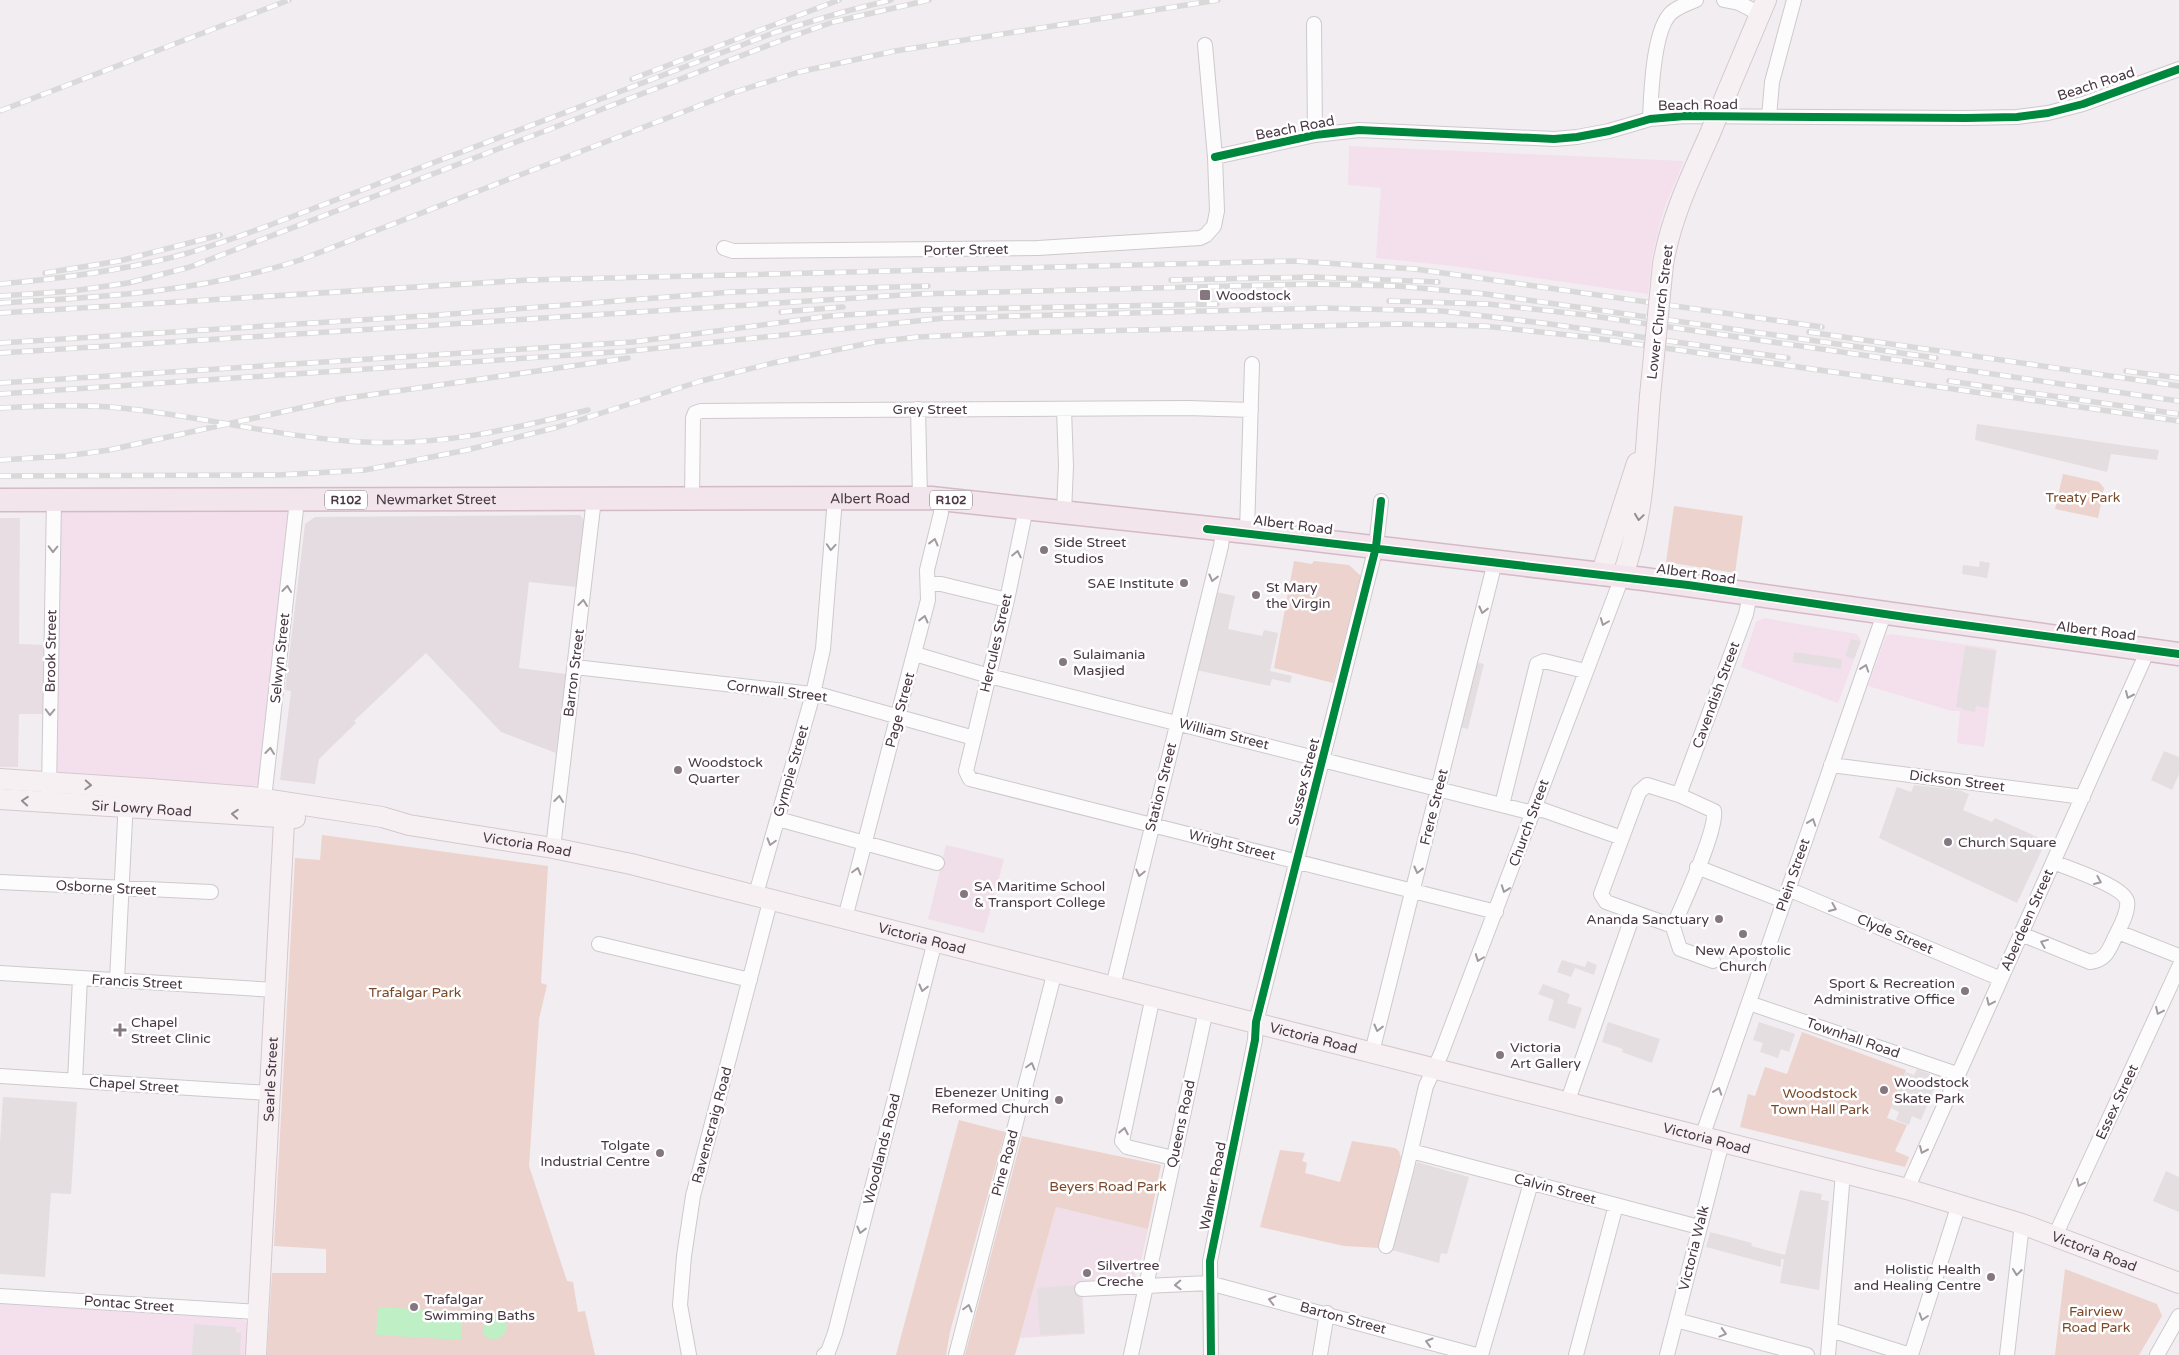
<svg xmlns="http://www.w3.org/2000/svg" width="2179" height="1355" viewBox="0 0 2179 1355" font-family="'Varela Round',sans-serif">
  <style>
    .residential { fill: #e8dde3 }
    .commercial { fill: #f4e0ed }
    .industrial { fill: #e4dce1 }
    .education { fill: #f0dfe8 }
    .green { fill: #ecd3ce }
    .parking { fill: #e4dee1 }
    .water { fill: #beefc5 }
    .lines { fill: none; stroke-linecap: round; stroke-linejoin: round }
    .street-casing { stroke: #cec9cc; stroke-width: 16 }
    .secondary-casing { stroke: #d5c8ce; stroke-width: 22 }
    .primary-casing { stroke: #d4bac8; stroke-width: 25 }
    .street { stroke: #fdfcfd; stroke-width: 14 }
    .secondary { stroke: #f7f0f3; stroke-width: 20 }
    .primary { stroke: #f2e5ec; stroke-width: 22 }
    .rail-casing { stroke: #dad9da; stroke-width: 5.5 }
    .rail { stroke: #fff; stroke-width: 4; stroke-dasharray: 11; stroke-linecap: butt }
    .secondary-bridge-casing { stroke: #d5c8ce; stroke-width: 22; stroke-linecap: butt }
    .secondary-bridge { stroke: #f7f0f3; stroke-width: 20 }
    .cycleway-casing { stroke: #fff; stroke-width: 11 }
    .cycleway { stroke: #00873e; stroke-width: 8 }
    .oneway { stroke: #978b92 }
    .oneway2 { stroke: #a39aa0 }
    .poi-dot { fill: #847780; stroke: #fff; stroke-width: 2 }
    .labels { text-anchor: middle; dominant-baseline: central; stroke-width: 5; stroke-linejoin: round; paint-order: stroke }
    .shield { fill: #fff; stroke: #80747b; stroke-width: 1 }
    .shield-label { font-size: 12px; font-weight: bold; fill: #493843 }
    .street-label { font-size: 14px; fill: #493843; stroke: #fff }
    .poi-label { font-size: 14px; fill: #493843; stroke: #fff; text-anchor: start }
    .park-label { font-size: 14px; fill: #7b492a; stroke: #fff }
  </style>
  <rect width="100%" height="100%" fill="#f2edf0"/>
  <path class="residential" d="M0,518H20L19,644L46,645L45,714H19L18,767H0Z"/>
  <path class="commercial" d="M1349,146L1684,161L1664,209L1657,236L1652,257L1648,294L1453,266L1376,258L1381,188L1348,185Z
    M282,510L290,513L259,785L255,787L58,774L56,772L60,511Z
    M1764,618L1857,634L1861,641L1838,703L1741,667L1756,622Z
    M1891,634L1997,649L1984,747L1957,743L1960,711H1952L1868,686L1886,636Z
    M0,1304L243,1319L248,1324L246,1355H0Z"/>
  <path class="industrial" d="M580,515L584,520L576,587L529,582L519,668L566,674L556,753L501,732L426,653L354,721L356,723L319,759L315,784L280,780L291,691L285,690L305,524L315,517Z"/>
  <path class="education" d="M946,845L1004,859L984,933L928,919Z
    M1056,1207L1148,1229L1141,1261H1133L1136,1279L1082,1281L1085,1334L1020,1338Z"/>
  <path class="green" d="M2063,474L2099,482L2104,488L2098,518L2055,509Z
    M1674,506L1743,516L1735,573L1666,562Z
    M1294,561L1312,564L1314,561L1349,565L1361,576L1333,683L1274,668Z
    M322,835L548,866L541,983L547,985L539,1019L529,1166L567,1281L573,1282L578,1312L585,1311L595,1355H267L272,1273H326V1249L274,1246L295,858L320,860Z
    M1802,1032L1906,1070L1887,1118L1907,1125L1895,1151L1909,1157L1905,1167L1740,1127L1748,1094L1755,1096L1765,1067L1787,1074Z
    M959,1120L1005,1132L950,1332L946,1355H896Z
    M1022,1136L1161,1165L1148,1229L1056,1207L1015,1355H965Z
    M1352,1141L1395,1148L1399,1151L1401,1158L1379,1248L1344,1246L1260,1227L1280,1150L1305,1153L1302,1161L1307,1163L1305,1173L1340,1182Z
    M2065,1269L2157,1304L2162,1316L2139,1355H2055Z"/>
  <path class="parking" d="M1977,424L2128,446L2159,450L2157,460L2111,454L2107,472L1975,440Z
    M1980,561L1990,563L1987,578L1962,574L1963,565L1979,567Z
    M1216,592L1235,596L1228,629L1262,636L1264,630L1278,633L1270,671L1292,676L1290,683L1272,679L1270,686L1196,670Z
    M1851,639L1861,641L1854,659L1845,656Z
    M1965,646L1996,651L1988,708L1976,706L1975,712L1963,710V708L1956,707Z
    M1794,652L1842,659L1841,669L1793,662Z
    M1476,662L1484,664L1468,729L1459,727Z
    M2164,751L2179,757V774L2172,790L2151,780Z
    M1914,785L1959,790L1969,794L1963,810L1992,822L1995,818L2046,841L2017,903L1879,838L1897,787L1911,792Z
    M1562,960L1585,967L1587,961L1597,965L1594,975L1575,968L1571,977L1557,972Z
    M1543,984L1570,994L1567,1003L1582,1008L1575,1029L1548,1020L1554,1000L1538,994Z
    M1608,1022L1660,1039L1652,1063L1622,1052L1623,1049L1602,1042Z
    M1759,1022L1795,1034L1789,1052L1781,1049L1778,1058L1760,1052L1763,1043L1753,1040Z
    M1917,1069L1930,1074L1927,1081L1936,1084L1921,1120L1912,1116L1909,1125L1896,1120L1899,1112L1891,1108L1906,1072L1914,1075Z
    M3,1097L77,1102L71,1194L51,1193L45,1277L0,1274V1143Z
    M1417,1162L1469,1177L1447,1254L1441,1253L1439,1263L1392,1250Z
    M2166,1171L2179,1177V1212L2153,1201Z
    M1800,1190L1822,1194L1821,1200L1829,1201L1819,1290L1780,1283L1784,1259H1781V1267L1706,1247L1710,1232L1752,1243L1751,1246L1785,1255Z
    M1080,1285L1084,1333L1040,1335L1037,1288Z
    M194,1324L236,1327V1332L241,1333L240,1355H192Z"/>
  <path class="water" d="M378,1307L463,1312L461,1340L376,1335Z
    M492,1314L503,1318L507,1326C505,1340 491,1344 482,1333L484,1329L482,1319Z"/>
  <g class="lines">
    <g class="street-casing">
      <path id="street" d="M1724,0L1739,3L1760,14
        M1314,24L1315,135
        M1769,117L1772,82L1794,0
        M1650,119C1651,94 1653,28 1672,12C1680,6 1688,3 1696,0
        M1215,157L1315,135L1359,130L1554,139L1577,137L1609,131L1650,119L1685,116L1966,118L2017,117L2048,113L2083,104L2179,69
        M724,248L733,251L1038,248L1200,238L1206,235L1214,226L1217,211L1215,157L1205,45
        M918,409L920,498
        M692,498L693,418L695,413L701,411L1188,408L1251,410
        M1026,508L1007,600L966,771L970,779L1496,912
        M1064,512L1066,466L1064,409
        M1247,532L1252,364
        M929,584H941L1007,600
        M915,654L989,676L1525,811L1543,810L1622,838
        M575,667L821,695L974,738
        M1831,765L2083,797
        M1647,785L1679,795L1714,811C1717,830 1685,899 1676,920L1670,925L1606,902L1601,894L1639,792Z
        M49,790L54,500
        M1679,795L1746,614L1750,594
        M1502,805L1537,664L1544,661L1585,671
        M263,808L297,500
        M778,819L937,863
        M553,848L594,499
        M1697,867L1784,901
        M0,882L211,892
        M1788,889L2001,979
        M756,894L813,694L823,649L835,498
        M845,918L928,600L927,570L941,513V499
        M1672,924L1680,949L1713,961
        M2118,932L2179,956
        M2021,934L2090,962C2106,960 2109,950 2115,937C2120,927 2129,912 2127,901C2123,886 2068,868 2053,862
        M599,944L750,980
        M0,973L275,990
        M117,980L126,799
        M1113,986L1221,546L1223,530
        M1153,996L1122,1141L1127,1147L1173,1158
        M1749,1003L1957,1074
        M1372,1052L1495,562
        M0,1076L269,1093
        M75,1081L80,978
        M1567,1103L1634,912
        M1702,1137L1884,614
        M1411,1151L1699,1227
        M1907,1189L2148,650
        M2055,1236L2179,967
        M1386,1246L1406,1171L1426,1086L1441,1054L1622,577
        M1082,1289L1209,1283L1476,1355
        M0,1296L258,1312
        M1676,1320L1807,1355
        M1831,1330L1910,1355
        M689,1355L680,1305L684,1256L693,1196L771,898
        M824,1355L828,1352L835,1333L935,941
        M956,1355L1055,971
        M1131,1355L1206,1010
        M1211,1355L1210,1261L1255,1040L1256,1022L1376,547L1381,501
        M1320,1355L1327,1313
        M1481,1355L1531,1183
        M1576,1355L1616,1205
        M1667,1355L1722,1142
        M1828,1355L1843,1173
        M1911,1355L1959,1204
        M2007,1355L2022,1224
        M2157,1355L2179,1316"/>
    </g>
    <g class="secondary-casing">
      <g id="secondary">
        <path d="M1723,102L1766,0"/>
        <path d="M1663,264C1671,218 1690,178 1709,136"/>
        <path d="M1601,575L1637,463"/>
        <path d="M1622,577C1644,519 1645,457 1650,396"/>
        <path id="s1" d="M0,779L150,789L251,797L382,817L409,825L553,848L631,864L1907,1189L2022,1224L2179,1283"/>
        <path id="s2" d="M0,799L295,818"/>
        <path id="s3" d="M256,1355L285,803"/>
      </g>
    </g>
    <g class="primary-casing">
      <g id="primary">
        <path id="s4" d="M0,500L931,498L1247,532L1644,579L2179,654"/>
      </g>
    </g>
    <use href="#street" class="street"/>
    <use href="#secondary" class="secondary"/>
    <use href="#primary" class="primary"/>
    <g class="rail-casing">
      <path id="rail" d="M632,79L839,0
        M0,111L289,0
        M45,273L119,261L220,235
        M1171,280L1312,277L1438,282
        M0,284C57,279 113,272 169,258C204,250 237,237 270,225L776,32L843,12L891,0
        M0,296L72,291L128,283L190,267L785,39L833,22L929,0
        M1389,301L1488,304L1586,315L2179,401
        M0,303C102,297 202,292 300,260L732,93L799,72L895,51L1218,0
        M781,312L843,307
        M0,313L528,280L1295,261L1415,269L1822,327
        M1809,332L2179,386
        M0,343L438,315L732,292L928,286
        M0,353L918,294L1314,284L1397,286L1486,294L1936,358
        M2126,371L2179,378
        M1949,381L2179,414
        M0,383L633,342L830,316L920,310L1217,304
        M0,394L630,351L945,318L1322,308L1442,311L1550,324L1788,358
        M0,408C40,406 81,404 121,408C203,416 282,438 364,442C441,446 514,429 588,410
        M0,460L66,456L109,450L341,399L628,358
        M0,476L278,475L365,470L467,450L558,427L701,381L773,363L874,342L918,337L1010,333L1399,324L1484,326L1587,337L2179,421"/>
    </g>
    <use href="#rail" class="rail"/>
    <g class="secondary-bridge-casing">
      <path id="secondary-bridge" d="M1709,136L1723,102
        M1650,396L1663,264"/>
    </g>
    <use href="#secondary-bridge" class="secondary-bridge"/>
    <g class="cycleway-casing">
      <path id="cycleway" d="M1215,157L1315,135L1359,130L1554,139L1577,137L1609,131L1650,119L1685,116L1966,118L2017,117L2048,113L2083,104L2179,69
        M1207,529L1688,585L1912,618L2179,654
        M1211,1355L1210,1261L1255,1040L1256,1022L1376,547L1381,501"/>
    </g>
    <use href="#cycleway" class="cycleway"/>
  </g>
  <defs><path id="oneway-chevron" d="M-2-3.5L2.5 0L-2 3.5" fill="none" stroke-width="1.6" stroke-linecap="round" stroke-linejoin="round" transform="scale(1.25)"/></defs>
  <g class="oneway">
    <use href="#oneway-chevron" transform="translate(1639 517) rotate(98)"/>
    <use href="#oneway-chevron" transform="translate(88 785) rotate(3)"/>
    <use href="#oneway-chevron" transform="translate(25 801) rotate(-176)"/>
    <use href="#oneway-chevron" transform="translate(235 814) rotate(-176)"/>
  </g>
  <g class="oneway2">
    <use href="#oneway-chevron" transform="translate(934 542) rotate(-76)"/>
    <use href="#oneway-chevron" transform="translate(831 547) rotate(94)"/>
    <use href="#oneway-chevron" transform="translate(53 549) rotate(91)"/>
    <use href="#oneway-chevron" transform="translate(1017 554) rotate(-78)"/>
    <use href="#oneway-chevron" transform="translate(1213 578) rotate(104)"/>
    <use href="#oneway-chevron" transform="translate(287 589) rotate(-84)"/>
    <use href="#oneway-chevron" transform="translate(583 603) rotate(-83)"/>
    <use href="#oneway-chevron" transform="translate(1483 610) rotate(104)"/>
    <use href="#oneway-chevron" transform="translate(924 619) rotate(-76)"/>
    <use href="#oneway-chevron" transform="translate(1604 622) rotate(111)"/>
    <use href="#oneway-chevron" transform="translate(1865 668) rotate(-71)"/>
    <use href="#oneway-chevron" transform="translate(2129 695) rotate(114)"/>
    <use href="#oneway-chevron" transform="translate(50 712) rotate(91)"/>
    <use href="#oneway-chevron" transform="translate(270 751) rotate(-84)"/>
    <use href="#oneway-chevron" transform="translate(559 799) rotate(-83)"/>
    <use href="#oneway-chevron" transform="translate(1812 822) rotate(-71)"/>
    <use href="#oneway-chevron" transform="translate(771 842) rotate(106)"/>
    <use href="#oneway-chevron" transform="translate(1418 870) rotate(104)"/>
    <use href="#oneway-chevron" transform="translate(857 871) rotate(-75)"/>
    <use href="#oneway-chevron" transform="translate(1140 873) rotate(103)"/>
    <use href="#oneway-chevron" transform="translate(2098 881) rotate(23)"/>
    <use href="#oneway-chevron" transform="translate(1505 889) rotate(110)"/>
    <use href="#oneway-chevron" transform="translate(1833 908) rotate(23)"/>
    <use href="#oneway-chevron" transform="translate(2044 943) rotate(-158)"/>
    <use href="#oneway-chevron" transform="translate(1479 958) rotate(111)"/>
    <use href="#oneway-chevron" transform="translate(923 988) rotate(104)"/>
    <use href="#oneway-chevron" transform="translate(1990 1002) rotate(115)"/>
    <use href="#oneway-chevron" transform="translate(2159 1011) rotate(115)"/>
    <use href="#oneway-chevron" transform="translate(1378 1028) rotate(104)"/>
    <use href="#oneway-chevron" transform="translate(1031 1066) rotate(-75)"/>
    <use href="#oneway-chevron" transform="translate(1718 1091) rotate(-71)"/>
    <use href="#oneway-chevron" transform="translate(1124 1131) rotate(-79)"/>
    <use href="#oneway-chevron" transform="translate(1923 1150) rotate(114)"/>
    <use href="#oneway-chevron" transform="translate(2080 1183) rotate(115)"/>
    <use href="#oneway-chevron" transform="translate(861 1230) rotate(104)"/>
    <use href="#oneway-chevron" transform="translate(2017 1272) rotate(96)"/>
    <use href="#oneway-chevron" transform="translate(1178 1285) rotate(178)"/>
    <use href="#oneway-chevron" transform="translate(1272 1300) rotate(-166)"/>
    <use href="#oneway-chevron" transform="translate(968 1308) rotate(-75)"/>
    <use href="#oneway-chevron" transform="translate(1923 1317) rotate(108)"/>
    <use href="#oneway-chevron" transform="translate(1723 1333) rotate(15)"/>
    <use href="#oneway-chevron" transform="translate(1429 1342) rotate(-164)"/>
  </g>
  <g class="poi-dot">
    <rect x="1199" y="289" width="12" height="12" rx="2.5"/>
    <circle cx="1044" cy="550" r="5"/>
    <circle cx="1184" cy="583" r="5"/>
    <circle cx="1256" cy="595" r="5"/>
    <circle cx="1063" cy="662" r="5"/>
    <circle cx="678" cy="770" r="5"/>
    <circle cx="1948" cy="842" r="5"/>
    <circle cx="964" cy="894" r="5"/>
    <circle cx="1719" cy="919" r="5"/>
    <circle cx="1743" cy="934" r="5"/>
    <circle cx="1965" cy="991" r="5"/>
    <path d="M117.5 1022.5h5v5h5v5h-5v5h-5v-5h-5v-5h5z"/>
    <circle cx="1500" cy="1055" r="5"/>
    <circle cx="1884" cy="1090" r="5"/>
    <circle cx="1059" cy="1100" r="5"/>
    <circle cx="660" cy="1153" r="5"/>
    <circle cx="1087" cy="1273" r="5"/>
    <circle cx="1991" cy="1277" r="5"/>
    <circle cx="414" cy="1307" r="5"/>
  </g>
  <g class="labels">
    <g class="shield">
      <rect x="325" y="490.5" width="42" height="19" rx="4"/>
      <rect x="930" y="490.5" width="42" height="19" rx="4"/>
    </g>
    <g class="shield-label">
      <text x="346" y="500">R102</text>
      <text x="951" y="500">R102</text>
    </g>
    <g class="street-label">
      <text transform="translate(2096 84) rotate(-18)">Beach Road</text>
      <text transform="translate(1698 105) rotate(-1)">Beach Road</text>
      <text transform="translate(1295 128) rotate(-11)">Beach Road</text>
      <text transform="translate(966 250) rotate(-1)">Porter Street</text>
      <text transform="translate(1660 312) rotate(-83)">Lower Church Street</text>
      <text x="930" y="409">Grey Street</text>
      <text stroke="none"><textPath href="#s4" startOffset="870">Albert Road</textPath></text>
      <text stroke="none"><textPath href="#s4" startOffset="436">Newmarket Street</textPath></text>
      <text transform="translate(1293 525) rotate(7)">Albert Road</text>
      <text transform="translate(1696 574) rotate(8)">Albert Road</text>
      <text transform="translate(2096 631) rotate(7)">Albert Road</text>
      <text transform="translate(996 643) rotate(-77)">Hercules Street</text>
      <text transform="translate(51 651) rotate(-89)">Brook Street</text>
      <text transform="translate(280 658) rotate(-84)">Selwyn Street</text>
      <text transform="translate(574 673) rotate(-83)">Barron Street</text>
      <text transform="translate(777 691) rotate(7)">Cornwall Street</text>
      <text transform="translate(1716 695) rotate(-70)">Cavendish Street</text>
      <text transform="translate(900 710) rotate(-75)">Page Street</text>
      <text transform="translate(1224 734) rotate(14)">William Street</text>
      <text transform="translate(791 771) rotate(-74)">Gympie Street</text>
      <text transform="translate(1957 781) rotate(7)">Dickson Street</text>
      <text transform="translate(1304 782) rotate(-76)">Sussex Street</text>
      <text transform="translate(1161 787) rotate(-76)">Station Street</text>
      <text transform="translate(1434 807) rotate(-76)">Frere Street</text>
      <text stroke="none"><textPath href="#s2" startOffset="142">Sir Lowry Road</textPath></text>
      <text transform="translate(1529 823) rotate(-70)">Church Street</text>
      <text stroke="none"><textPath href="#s1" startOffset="532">Victoria Road</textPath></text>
      <text transform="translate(1232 845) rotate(14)">Wright Street</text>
      <text transform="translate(1793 875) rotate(-71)">Plein Street</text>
      <text transform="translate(106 888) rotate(3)">Osborne Street</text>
      <text transform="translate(2027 920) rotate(-66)">Aberdeen Street</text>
      <text transform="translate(1895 934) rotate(23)">Clyde Street</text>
      <text stroke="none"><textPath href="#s1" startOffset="938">Victoria Road</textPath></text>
      <text transform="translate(137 982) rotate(3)">Francis Street</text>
      <text stroke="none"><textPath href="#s1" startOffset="1342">Victoria Road</textPath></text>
      <text transform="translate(1853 1038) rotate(19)">Townhall Road</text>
      <text stroke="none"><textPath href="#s3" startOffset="276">Searle Street</textPath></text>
      <text transform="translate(134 1085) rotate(4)">Chapel Street</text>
      <text transform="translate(2117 1102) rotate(-65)">Essex Street</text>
      <text transform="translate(1181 1124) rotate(-78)">Queens Road</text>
      <text transform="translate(712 1125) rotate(-75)">Ravenscraig Road</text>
      <text stroke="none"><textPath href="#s1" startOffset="1748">Victoria Road</textPath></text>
      <text transform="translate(882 1149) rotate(-76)">Woodlands Road</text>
      <text transform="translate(1005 1163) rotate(-75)">Pine Road</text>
      <text transform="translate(1213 1186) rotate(-79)">Walmer Road</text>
      <text transform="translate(1555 1189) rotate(15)">Calvin Street</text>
      <text transform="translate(1694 1248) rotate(-76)">Victoria Walk</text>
      <text stroke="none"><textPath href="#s1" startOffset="2152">Victoria Road</textPath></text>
      <text transform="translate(129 1304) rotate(4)">Pontac Street</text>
      <text transform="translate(1343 1318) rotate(15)">Barton Street</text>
    </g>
    <g class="poi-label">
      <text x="1216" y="295">Woodstock</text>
      <text x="1054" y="542">Side Street<tspan x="1054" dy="16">Studios</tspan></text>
      <text x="1174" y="583" text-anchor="end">SAE Institute</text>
      <text x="1266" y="587">St Mary<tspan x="1266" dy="16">the Virgin</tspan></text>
      <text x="1073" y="654">Sulaimania<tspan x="1073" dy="16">Masjied</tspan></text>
      <text x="688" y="762">Woodstock<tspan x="688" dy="16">Quarter</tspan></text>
      <text x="1958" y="842">Church Square</text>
      <text x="974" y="886">SA Maritime School<tspan x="974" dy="16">&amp; Transport College</tspan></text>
      <text x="1709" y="919" text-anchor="end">Ananda Sanctuary</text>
      <text x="1743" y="950" text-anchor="middle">New Apostolic<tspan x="1743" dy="16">Church</tspan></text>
      <text x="1955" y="983" text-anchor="end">Sport &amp; Recreation<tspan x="1955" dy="16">Administrative Office</tspan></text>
      <text x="131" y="1022">Chapel<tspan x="131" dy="16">Street Clinic</tspan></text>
      <text x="1510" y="1047">Victoria<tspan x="1510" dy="16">Art Gallery</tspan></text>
      <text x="1894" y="1082">Woodstock<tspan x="1894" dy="16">Skate Park</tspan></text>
      <text x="1049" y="1092" text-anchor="end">Ebenezer Uniting<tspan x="1049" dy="16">Reformed Church</tspan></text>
      <text x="650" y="1145" text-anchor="end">Tolgate<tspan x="650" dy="16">Industrial Centre</tspan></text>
      <text x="1097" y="1265">Silvertree<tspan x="1097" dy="16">Creche</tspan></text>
      <text x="1981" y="1269" text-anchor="end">Holistic Health<tspan x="1981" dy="16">and Healing Centre</tspan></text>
      <text x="424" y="1299">Trafalgar<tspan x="424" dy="16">Swimming Baths</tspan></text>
    </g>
    <g class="park-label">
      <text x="2083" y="497">Treaty Park</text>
      <text x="415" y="992">Trafalgar Park</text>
      <text x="1820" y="1093">Woodstock<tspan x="1820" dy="16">Town Hall Park</tspan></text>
      <text x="1108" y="1186">Beyers Road Park</text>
      <text x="2096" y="1311">Fairview<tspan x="2096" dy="16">Road Park</tspan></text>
    </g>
  </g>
</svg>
